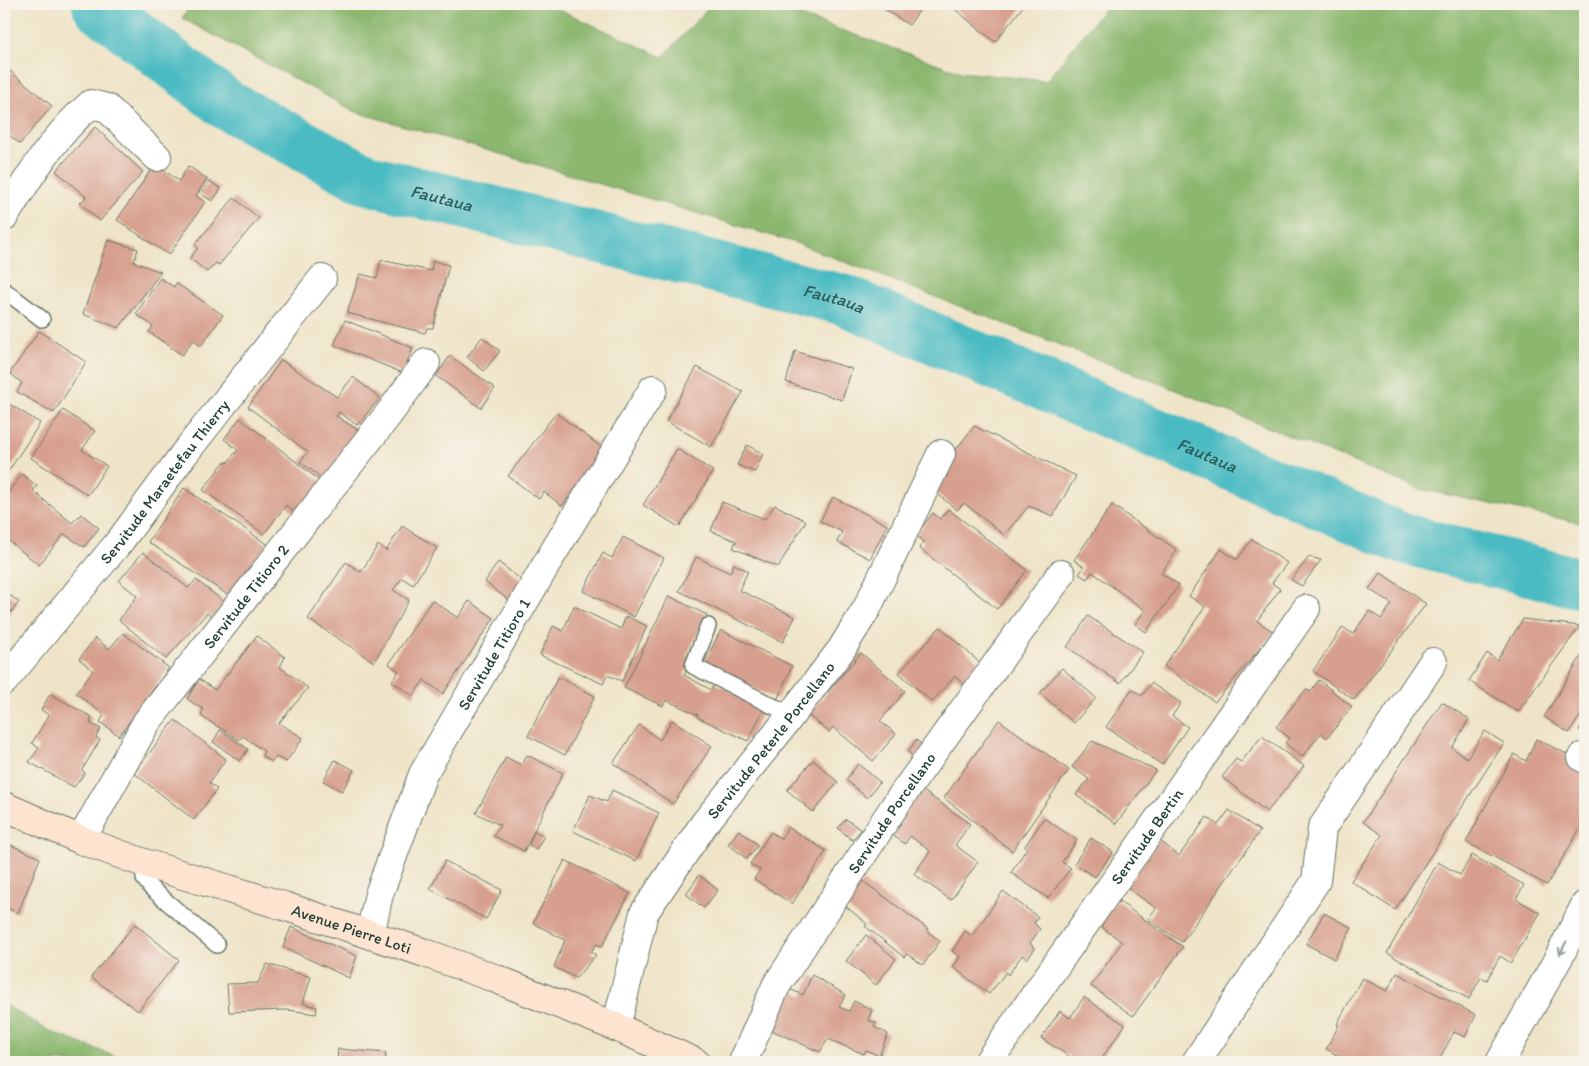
<svg xmlns="http://www.w3.org/2000/svg" width="1589" height="1066" viewBox="0 0 1589 1066" font-family="Itim,sans-serif">
  <style>
    .forest { fill: #8bb76e; stroke: #557a51 }
    .lines { fill: none; stroke-linecap: round; stroke-linejoin: round }
    .river { stroke: #4cbbc3; stroke-width: 51 }
    .building { fill: #d79f8d }
    .lane-casing { stroke: #687768; stroke-width: 18 }
    .street-casing { stroke: #687768; stroke-width: 30 }
    .secondary-casing { stroke: #687768; stroke-width: 30 }
    .lane { stroke: #fff; stroke-width: 15 }
    .street { stroke: #fff; stroke-width: 28 }
    .secondary { stroke: #fde4d1; stroke-width: 28 }
    .oneway { stroke: #8f9e9a }
    .labels { text-anchor: middle; dominant-baseline: central; stroke-width: 4.5; stroke-linejoin: round; paint-order: stroke }
    .street-label { font-size: 16px; fill: #1f3d34; stroke: #f7f3e8 }
    .water-label { font-size: 18px; font-style: italic; fill: #2a5c58; stroke: #f7f3e8 }
  </style>
  <rect width="100%" height="100%" fill="#f7f3e8"/>
  <filter id="ink" filterUnits="userSpaceOnUse"><feTurbulence type="fractalNoise" baseFrequency=".02" numOctaves="2"/><feDisplacementMap in="SourceGraphic" scale="10" xChannelSelector="R" yChannelSelector="G"/><feConvolveMatrix kernelMatrix="1 2 1 2 8 2 1 2 1" color-interpolation-filters="sRGB"/></filter>
  <filter id="wash" filterUnits="userSpaceOnUse"><feTurbulence type="fractalNoise" baseFrequency=".0096" numOctaves="4" result="noise"/><feDisplacementMap in="SourceGraphic" scale="20" xChannelSelector="R" yChannelSelector="G"/><feGaussianBlur stdDeviation="1.12" result="paint"/><feColorMatrix in="noise" values="0 0 0 0 0 0 0 0 0 0 0 0 0 0 0 0 0 1.4 0 .05"/><feComposite in="paint" operator="in"/></filter>
  <g filter="url(#wash)">
    <rect width="100%" height="100%" fill="#efe4c8"/>
    <path class="forest" d="M192,4H547L663,57L712,4H767L961,72L1046,81L1108,4H1585V524L1420,489L1156,382L796,243L531,163L356,112L182,18Z
      M4,1004L51,1032L130,1062H4Z"/>
    <g class="lines">
      <path class="river" id="s1" d="M97,4L99,7L227,105L366,179L844,300L1401,538L1575,582H1585"/>
    </g>
    <g id="blocks">
      <path class="building" d="M877,4H924L909,25Z
        M952,4H1025L995,42L951,6Z
        M4,66L52,106L20,144L4,131Z
        M95,127L143,172L100,221L80,203L86,197L56,171Z
        M155,164L179,181L188,166L207,179L196,196L205,202L169,255L117,220Z
        M4,167L9,171L4,178Z
        M210,181L221,189L212,201L201,194Z
        M234,198L259,218L219,265L216,263L207,272L190,258L198,248L195,244Z
        M108,240L138,249L134,262L161,272L119,328L83,314Z
        M381,260L431,271L433,261L449,265L433,328H427L425,333L347,313L360,274L377,278Z
        M160,278L174,287L176,283L223,315L201,346L193,340L182,355L149,332L153,326L136,314Z
        M345,320L413,348L403,373L334,345Z
        M39,331L86,362L54,413L17,392L22,383L10,373Z
        M482,337L500,351L484,371L467,357Z
        M795,351L852,369L842,400L786,382Z
        M450,356L495,388L481,408L436,376Z
        M281,360L337,397L353,377L380,398L357,425L339,412L336,416L358,430L325,480L300,462L308,452L248,407Z
        M697,367L743,392L711,447L666,421Z
        M6,402L40,423L4,478V405Z
        M63,410L95,431L82,450L107,466L88,495L31,458Z
        M556,413L605,450L562,506L544,492L539,499L508,476Z
        M240,418L323,483L299,516L286,505L264,534L203,490L224,462L227,463L238,450L224,439Z
        M974,426L1076,476L1053,516L1029,506L1004,535L964,503L957,510L934,491L947,477L951,456Z
        M747,445L763,454L755,472L737,465Z
        M677,449L713,471L679,527L643,505Z
        M22,474L37,486L33,491L72,523L81,514L99,528L84,547L64,534L39,565L4,537V498Z
        M184,488L273,548L234,599L148,542Z
        M833,497L887,525L870,559L837,542L842,532L820,521Z
        M722,502L765,519L775,505L806,521L778,567L733,548L736,541L711,531Z
        M1112,505L1177,550L1161,573L1179,585L1146,632L1135,624L1145,610L1092,572L1087,579L1079,574L1084,567L1074,560Z
        M948,509L1027,570L997,609L919,548L924,542L916,535L933,513L940,519Z
        M402,526L437,548L413,585L402,578L393,590L409,600L374,662L308,619L346,562L361,572L378,545L386,551Z
        M623,537L664,558L634,617L583,591L603,553L612,558Z
        M1252,539L1287,563L1272,583L1280,589L1257,621L1274,632L1215,702L1164,666L1205,607L1189,596L1221,549L1237,560Z
        M143,552L188,588L196,580L226,603L213,618L207,613L166,659L119,620L137,596L119,581Z
        M696,557L730,573L734,564L748,571L739,590L795,617L783,642L679,591Z
        M1309,557L1321,560L1302,586L1291,580Z
        M498,562L523,581L511,602L485,582Z
        M1381,573L1426,604L1354,700L1313,671L1343,627L1353,634L1369,611L1381,619L1392,604L1369,589Z
        M4,591L19,602L4,621Z
        M669,596L707,615L686,657L692,660L684,675L711,690L715,683L764,709L748,741L697,717L698,715L666,700L663,706L624,688Z
        M432,600L458,618L469,601L494,618L443,694L424,680L413,696L392,681L399,671L389,664Z
        M574,606L621,629L626,616L647,626L622,681L607,675L603,684L540,655L553,626L563,631Z
        M1088,616L1143,652L1120,683L1067,647Z
        M1523,619L1580,626L1518,712L1469,681L1487,653L1497,660Z
        M940,627L982,665L964,684L955,676L932,702L899,673Z
        M721,630L792,666L777,700L704,663Z
        M123,633L169,668L119,736L100,722L104,715L76,693L93,670L79,659L95,638L109,649Z
        M257,636L285,657L280,667L308,688L279,723L303,738L286,762L276,757L272,762L262,756L264,751L243,736L239,740L201,716L203,709L187,699L199,679L215,690Z
        M861,653L905,691L880,721L896,734L873,761L833,727L829,732L808,715Z
        M1582,655L1585,657V709L1569,733L1544,717Z
        M1062,668L1096,698L1074,723L1040,693Z
        M558,677L595,696L565,755L528,736Z
        M1319,680L1352,707L1327,738L1321,733L1302,757L1285,743L1289,738L1276,727L1306,689L1310,692Z
        M1151,683L1181,703L1172,716L1188,727L1162,765L1106,727L1132,689L1142,696Z
        M50,694L92,717L90,723L101,729L96,737L100,740L82,770L85,773L74,787L29,762L39,748L32,743L49,715L41,710Z
        M1442,702L1469,719L1452,748L1467,758L1485,731L1504,743L1395,910L1351,881L1382,835L1363,822Z
        M1585,718V733L1579,730Z
        M175,720L226,759L209,783L217,789L194,820L134,773Z
        M672,720L712,746L673,804L613,763L639,725L660,740Z
        M999,720L1069,770L1012,851L944,798Z
        M220,730L248,749L240,761L213,742Z
        M1262,736L1304,766L1267,812L1222,777L1236,759L1241,762Z
        M1536,739L1567,754L1566,756L1585,767V820L1547,885L1466,842L1514,754L1526,761Z
        M916,740L925,747L915,758L908,752Z
        M1092,741L1156,770L1116,824L1076,795L1089,779L1072,767Z
        M527,755L563,773L524,851L494,836L500,825L476,813L506,757L521,765Z
        M335,760L354,770L342,791L323,781Z
        M813,760L838,782L813,812L787,790Z
        M858,764L880,782L867,798L846,780Z
        M612,790L659,813L636,861L573,831L590,795L607,802Z
        M922,790L970,824L955,845L978,862L951,900L914,874L930,851L910,836L905,844L891,834Z
        M1229,810L1260,831L1182,942L1148,919L1156,908L1126,887L1159,840L1179,856L1207,817L1218,825Z
        M1044,818L1077,840L1062,862L1071,868L1048,898L1011,873L1027,848L1025,846Z
        M846,819L861,830L852,840L838,828Z
        M788,827L826,851L792,904L754,879L760,870L750,864L771,832L781,839Z
        M739,830L758,845L747,859L728,844Z
        M534,831L544,836L536,850L529,845Z
        M1091,838L1113,852L1095,877L1074,864Z
        M4,842L40,858L18,913L4,907Z
        M1472,855L1524,885L1516,899L1540,913L1511,963L1500,956L1487,980L1481,977L1469,999L1387,953L1438,862L1460,875Z
        M565,860L630,893L602,946L596,944L591,952L596,955L576,978L554,967L565,940L533,923Z
        M445,861L502,890L486,919L430,889Z
        M699,875L718,890L704,908L686,894Z
        M863,881L928,929L927,931L940,941L923,965L907,954L904,957L865,926L867,924L844,905Z
        M1003,891L1038,917L1034,923L1040,929L1030,943L1035,949L1027,959L1022,955L1008,975L1006,972L989,994L953,967L960,957L952,951L965,931L972,936Z
        M1117,900L1183,947L1133,1016L1091,986L1122,942L1099,925Z
        M1324,913L1352,928L1334,959L1306,944Z
        M135,924L179,960L138,1011L91,977Z
        M291,927L357,956L349,978L283,947Z
        M866,935L896,959L876,985L846,961Z
        M267,964L311,977L303,1003L317,1007L316,1014L288,1010L229,1012L227,984L258,983Z
        M1397,973L1476,1015L1465,1037L1454,1032L1438,1062H1333L1337,1055L1326,1049L1339,1025L1337,1024L1362,978L1387,991Z
        M812,975L846,995L839,1007L849,1011L854,1001L872,1010L868,1020L876,1023L874,1027L888,1034L879,1056L866,1050L864,1054L828,1039L820,1052L771,1030L789,989L803,995Z
        M1084,997L1125,1025L1099,1062H1067L1070,1057L1041,1038L1060,1011L1070,1018Z
        M338,1049L386,1053L385,1062H337Z"/>
    </g>
  </g>
  <g filter="url(#ink)">
    <use href="#blocks" fill-opacity="0" stroke="#687768" stroke-width="1"/>
    <g class="lines">
      <g class="lane-casing">
        <path id="lane" d="M4,290L42,319
          M708,626L693,666L791,715
          M144,863V879L151,888L217,945"/>
      </g>
      <g class="street-casing">
        <g id="street">
          <path d="M4,217C29,177 54,135 91,104L107,108L157,157"/>
          <path id="s2" d="M4,681L120,541L184,454L322,279"/>
          <path d="M1582,757L1585,759"/>
          <path id="s3" d="M81,840L146,723L388,415L426,363"/>
          <path id="s4" d="M370,935L379,894L423,774L556,548L653,389"/>
          <path id="s5" d="M616,1027L644,913L704,824L775,736L841,650L867,608L941,454"/>
          <path id="s6" d="M743,1062L776,986L898,801L1061,574"/>
          <path id="s7" d="M988,1062L1306,609"/>
          <path d="M1196,1062L1316,881L1322,828L1433,662"/>
          <path d="M1500,1062L1559,957L1585,905"/>
        </g>
      </g>
      <g class="secondary-casing">
        <g id="secondary">
          <path id="s8" d="M4,806L81,840L144,863L284,906L428,954L494,978L616,1027L695,1062"/>
        </g>
      </g>
      <use href="#lane" class="lane"/>
      <use href="#street" class="street"/>
      <use href="#secondary" class="secondary"/>
    </g>
    <defs><path id="oneway-shaft" d="M-6 0H5M1.5-3L5.5 0L1.5 3" fill="none" stroke-width="1.6" stroke-linecap="round" stroke-linejoin="round" transform="scale(1.25)"/></defs>
    <use class="oneway" href="#oneway-shaft" transform="translate(1563 948) rotate(117)"/>
  </g>
  <g class="labels">
    <g class="street-label">
      <text stroke="none"><textPath href="#s2" startOffset="256">Servitude Maraetefau Thierry</textPath></text>
      <text stroke="none"><textPath href="#s3" startOffset="295">Servitude Titioro 2</textPath></text>
      <text stroke="none"><textPath href="#s4" startOffset="309">Servitude Titioro 1</textPath></text>
      <text stroke="none"><textPath href="#s5" startOffset="332">Servitude Peterle Porcellano</textPath></text>
      <text stroke="none"><textPath href="#s6" startOffset="291">Servitude Porcellano</textPath></text>
      <text stroke="none"><textPath href="#s7" startOffset="276">Servitude Bertin</textPath></text>
      <text stroke="none"><textPath href="#s8" startOffset="369">Avenue Pierre Loti</textPath></text>
    </g>
    <g class="water-label">
      <text stroke="none"><textPath href="#s1" startOffset="400">Fautaua</textPath></text>
      <text stroke="none"><textPath href="#s1" startOffset="805">Fautaua</textPath></text>
      <text stroke="none"><textPath href="#s1" startOffset="1210">Fautaua</textPath></text>
    </g>
  </g>
  <rect width="1589" height="1066" fill="none" stroke="#f7f3e8" stroke-width="20"/>
</svg>
